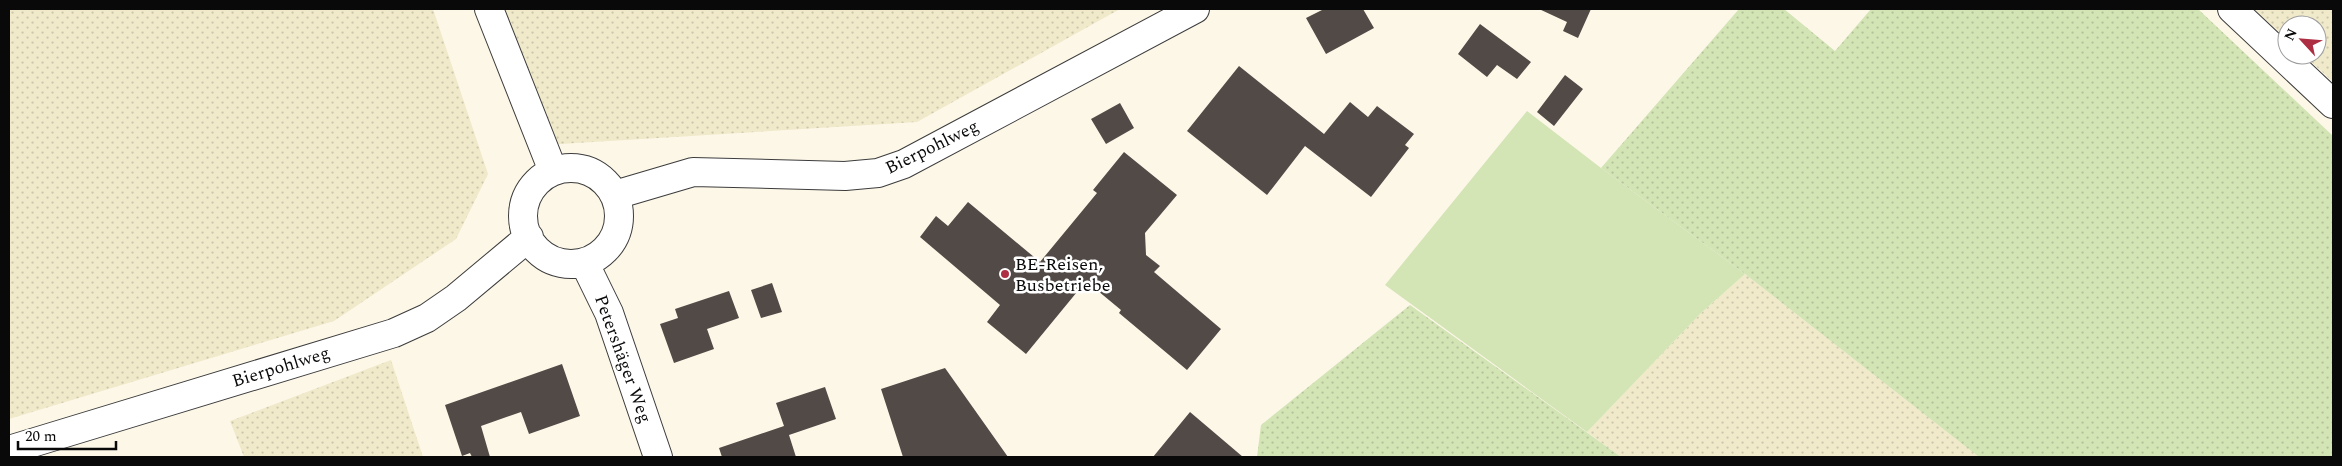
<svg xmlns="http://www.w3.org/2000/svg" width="2342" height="466" viewBox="0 0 2342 466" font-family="Spectral,serif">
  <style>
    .farmland { fill: url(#farmland-dots) }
    .grass { fill: url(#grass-dots) }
    .garden { fill: #d3e4b5 }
    .building { fill: #514a47 }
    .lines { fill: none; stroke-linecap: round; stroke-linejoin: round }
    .minor-casing { stroke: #3c3c3c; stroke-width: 30 }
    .minor { stroke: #fff; stroke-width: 28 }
    .poi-dot { fill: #ad2d42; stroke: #fff; stroke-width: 2 }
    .labels { text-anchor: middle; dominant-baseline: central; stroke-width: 5; stroke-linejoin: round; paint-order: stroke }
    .street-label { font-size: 18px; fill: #090909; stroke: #fff }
    .poi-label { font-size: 18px; fill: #090909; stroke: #fff; text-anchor: start }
  </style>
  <defs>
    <pattern id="farmland-dots" width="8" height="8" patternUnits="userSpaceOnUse" patternTransform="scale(1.25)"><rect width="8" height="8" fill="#f0e9ca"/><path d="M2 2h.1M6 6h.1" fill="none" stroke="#ccc6ac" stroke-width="1.8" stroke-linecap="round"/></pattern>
    <pattern id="grass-dots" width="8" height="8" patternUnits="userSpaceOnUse" patternTransform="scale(1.25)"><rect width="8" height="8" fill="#d3e4b5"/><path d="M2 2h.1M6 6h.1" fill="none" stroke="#b4c29a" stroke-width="1.8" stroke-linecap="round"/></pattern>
  </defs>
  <rect width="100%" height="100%" fill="#fdf7e8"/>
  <path class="farmland" d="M9,9H433L488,174L456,239L334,321L9,419Z
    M497,9H1120L917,122L544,145Z
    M2254,9H2333V82L2304,55H2317V25H2287V39Z
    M1745,274L1979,457H1621L1587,432L1701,313Z
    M391,360L423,457H244L230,421Z"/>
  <path class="grass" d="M1739,9H1784L1835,51L1871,9H2198L2333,136V457H1979L1745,274L1601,168Z
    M1410,305L1621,457H1257L1261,425Z"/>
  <path class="garden" d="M1527,111L1601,168L1745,274L1701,313L1587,432L1385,285Z"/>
  <path class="building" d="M1324,9H1363L1374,28L1326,54L1306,18Z
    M1539,9H1591L1578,38L1563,31L1567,22Z
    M1480,24L1531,62L1517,79L1497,65L1487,77L1458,54Z
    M1239,66L1324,134L1350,102L1368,117L1377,106L1414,134L1405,145L1409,148L1371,197L1305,146L1267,195L1187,131Z
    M1565,75L1583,89L1554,126L1537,112Z
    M1120,103L1134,128L1106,144L1091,119Z
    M1124,152L1177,195L1145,233L1146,255L1160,266L1154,272L1221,329L1187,370L1119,313L1121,310L1086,281L1026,354L987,322L1000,305L920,237L936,216L948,226L968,202L1040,262L1097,193L1093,190Z
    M772,283L782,312L761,318L751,290Z
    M729,291L739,318L707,329L714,349L674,363L660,324L678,318L675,309Z
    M562,364L580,416L529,434L521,412L481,426L490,457H472L470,453L462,456L445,405Z
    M945,368L1008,457H903L881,389Z
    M825,387L836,419L789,435L796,457H722L719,448L784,426L776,403Z
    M1190,412L1243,457H1153Z"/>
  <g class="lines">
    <g class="minor-casing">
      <path id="minor" d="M489,9L553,171
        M2232,9L2333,104
        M523 216a48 48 0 1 1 96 0a48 48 0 1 1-96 0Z
        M615,195L693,172L845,176L878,173L904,164L1195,9
        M584,262L609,313L658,457
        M9,450L394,333L427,318L456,298L529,237"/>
    </g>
    <use href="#minor" class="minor"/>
  </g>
  <circle class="poi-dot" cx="1005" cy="274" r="5"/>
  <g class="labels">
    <g class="street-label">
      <text transform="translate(932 147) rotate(-26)">Bierpohlweg</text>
      <text transform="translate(623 359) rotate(70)">Petershäger Weg</text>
      <text transform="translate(281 367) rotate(-17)">Bierpohlweg</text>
    </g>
    <g class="poi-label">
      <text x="1015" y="264">BE-Reisen,<tspan x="1015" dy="21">Busbetriebe</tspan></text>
    </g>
  </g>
  <rect width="2342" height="466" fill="none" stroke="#090909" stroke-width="20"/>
  <g transform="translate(2302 40) rotate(296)"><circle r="24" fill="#ffffff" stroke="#9d9d9d"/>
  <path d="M0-4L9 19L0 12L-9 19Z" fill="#ad2d42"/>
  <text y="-8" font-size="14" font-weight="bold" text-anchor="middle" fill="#090909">N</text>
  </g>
  <path d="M18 441v8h98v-8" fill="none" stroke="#090909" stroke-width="2.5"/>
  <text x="25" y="441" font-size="15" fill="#090909" stroke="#ffffff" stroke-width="4" paint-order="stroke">20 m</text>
</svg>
